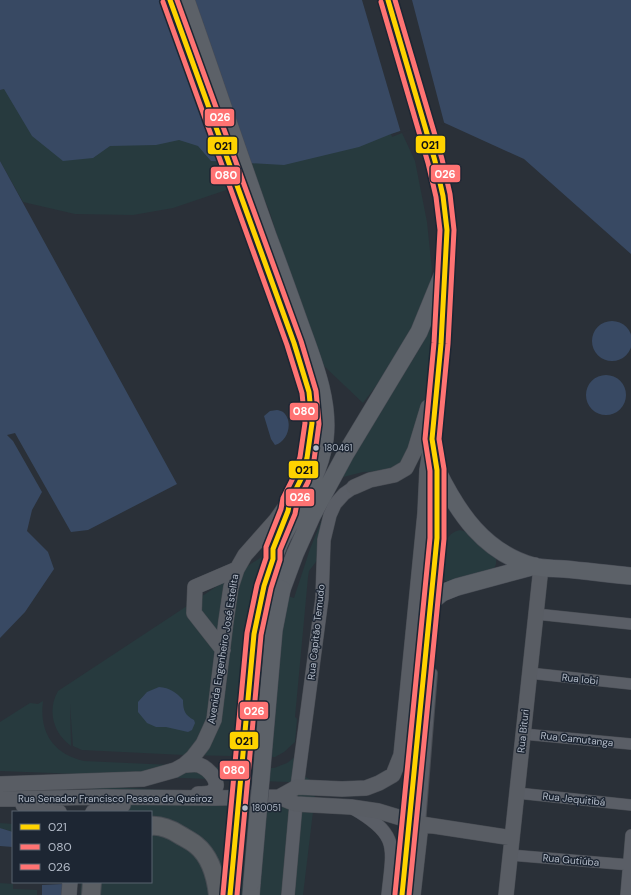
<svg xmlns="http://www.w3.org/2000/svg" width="631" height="895" viewBox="0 0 631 895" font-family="'DM Sans',sans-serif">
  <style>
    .green { fill: #273a3e }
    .water { fill: #384963 }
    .pier { fill: #2a3038 }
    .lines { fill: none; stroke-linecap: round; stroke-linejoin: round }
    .pedestrian-casing { stroke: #484c53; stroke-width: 10 }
    .minor-casing { stroke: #484c53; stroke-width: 12 }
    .tertiary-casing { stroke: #484c53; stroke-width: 14 }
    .secondary-casing { stroke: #484c53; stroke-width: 16 }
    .primary-casing { stroke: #484c55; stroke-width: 18 }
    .trunk-casing { stroke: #474c53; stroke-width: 20 }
    .pedestrian { stroke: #5a5e66; stroke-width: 8 }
    .minor { stroke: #5a5e66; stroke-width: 11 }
    .tertiary { stroke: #5a5e66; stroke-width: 13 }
    .secondary { stroke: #595d64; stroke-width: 15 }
    .primary { stroke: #5c6168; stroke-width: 17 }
    .trunk { stroke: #5b5f64; stroke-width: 18 }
    .primary-bridge-casing { stroke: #484c55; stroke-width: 18; stroke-linecap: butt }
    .trunk-bridge-casing { stroke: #474c53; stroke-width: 20; stroke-linecap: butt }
    .primary-bridge { stroke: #5c6168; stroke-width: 17 }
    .trunk-bridge { stroke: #5b5f64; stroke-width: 18 }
    .bus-1-casing { stroke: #1d2633; stroke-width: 8 }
    .bus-2-casing { stroke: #1d2633; stroke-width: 8 }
    .bus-3-casing { stroke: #1d2633; stroke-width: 8 }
    .bus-1 { stroke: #ffd300; stroke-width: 5 }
    .bus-2 { stroke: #ff7373; stroke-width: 5 }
    .bus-3 { stroke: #ff7373; stroke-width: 5 }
    .bus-dot { fill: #b4bcc9; stroke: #1d2633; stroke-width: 1.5 }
    .labels { text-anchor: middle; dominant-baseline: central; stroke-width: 3; stroke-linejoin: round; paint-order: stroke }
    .bus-label { font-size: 9px; fill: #b4bcc9; stroke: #1d2633; text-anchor: start }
    .street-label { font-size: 10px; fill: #b4bcc9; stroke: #1d2633 }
    .line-badge { stroke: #1d2633; stroke-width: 1.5 }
    .badge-label { font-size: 11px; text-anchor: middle; font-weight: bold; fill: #fff }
    .pale-badge-label { font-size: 11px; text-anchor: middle; font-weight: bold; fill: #111 }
  </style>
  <rect width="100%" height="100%" fill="#2a3038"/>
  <path class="green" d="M4,89L436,119L391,134L392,137L402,133L415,161L427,222L432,270L428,297L405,348L363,403L324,366L295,292L269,210L256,180L173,208L133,215L75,214L23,202L0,161V90Z
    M438,305L431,388L421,451L390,471L363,472L343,477L342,474L421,346L430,329Z
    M325,512L318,559L309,571L308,577L295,717L297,719L295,742L284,752L275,757L184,755L82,750L73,746L70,704L71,746C53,733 47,710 58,691L269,552L262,588L294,598L310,549Z
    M460,530L467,532L496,558V564L493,571L448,583L443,579L442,575C443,559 440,534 460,530Z
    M43,701C39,732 53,754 84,761L237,768H274L287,763L295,757L304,776L316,783L0,771V722L30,703L38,704Z
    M91,786L192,791L315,795L303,895H80L81,882H151V812H88Z
    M0,823L13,824V832L0,828Z
    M0,883L13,884V889L37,890V895H0Z"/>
  <path class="water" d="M0,0H631V254L524,159L436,119L391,134L359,147L284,165L211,161L198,146L179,140L156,145L110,146L93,158L63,161L32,136L4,89L0,90Z
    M0,161L177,484L88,530L71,532L15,433L7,435L13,441L42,492L32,510L27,531L48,552L54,569L25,612L0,638Z
    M592 341a20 20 0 1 1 40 0a20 20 0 1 1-40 0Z
    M586 395a20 20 0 1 1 40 0a20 20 0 1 1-40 0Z
    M277,410C279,410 281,411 283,412C294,421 288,442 275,445L271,439L264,416L270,411Z
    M159,687C170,688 176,692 183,700C183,711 185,715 194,720L195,723L192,730L188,732L166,727H156L147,723L138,712V702L147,692Z
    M0,828L13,832V847L0,846Z
    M63,884L68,895H42V885Z"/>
  <path class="pier" d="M362,0H412L445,126L436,121L401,133Z"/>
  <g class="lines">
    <g class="pedestrian-casing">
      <path id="pedestrian" d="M421,824L433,673"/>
    </g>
    <g class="minor-casing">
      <path id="minor" d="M536,614L631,624
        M529,673L631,684
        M523,734L631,744
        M517,793L631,805
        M510,855L631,865
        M626,895L631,835"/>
    </g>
    <g class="tertiary-casing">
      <path id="tertiary" d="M297,787L322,598L324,540L330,515L335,504L344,494L354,487
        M353,808C400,835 393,847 388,895
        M288,895L296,804"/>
    </g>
    <g class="secondary-casing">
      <path id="secondary" d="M354,487L370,480L394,475L406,468L415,450L428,407
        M431,602L437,538V469
        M223,650L194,613L195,587L237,569
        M184,765C189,765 195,764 199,765C209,768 225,786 210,793C206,794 202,794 198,794
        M0,784L143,779L175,770L184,765L193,757L203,744L214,720L226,621L231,587L237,569L245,555L276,520L286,506
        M279,797L297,787L342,789L366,788L379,783L393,775L401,755L425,513L427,470L432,439L441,344L445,273
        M0,799L104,797L215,798L279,797L296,804L351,807L378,811L421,824L512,838
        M23,805L59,812
        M93,812L104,807L123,805
        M69,895L70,882
        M413,895L421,824
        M506,895L541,567"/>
    </g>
    <g class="primary-casing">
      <path id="primary" d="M170,0L294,343L309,392L312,423L307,458L301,479L290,501L288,511L283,523
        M186,0C214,79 240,158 268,236C279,265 289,293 299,321C312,358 330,399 325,439C320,475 300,505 283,536C275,552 270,569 264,586
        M437,470C458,513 484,552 533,566C543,569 554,568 564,569C586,571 609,574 631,576
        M282,589L295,554L312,516L346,453L419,332L446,266L447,230L443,196L435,161L388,0
        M431,602L442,593L457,587L535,566
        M251,895L252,882"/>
    </g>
    <g class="trunk-casing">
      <path id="trunk" d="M428,630L431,602
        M151,826C161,825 172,830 180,835C185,838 191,841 196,845C211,857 216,877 218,895
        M91,895L92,882"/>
    </g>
    <use href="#pedestrian" class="pedestrian"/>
    <use href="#minor" class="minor"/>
    <use href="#tertiary" class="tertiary"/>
    <use href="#secondary" class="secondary"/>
    <use href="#primary" class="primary"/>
    <use href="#trunk" class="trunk"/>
    <g class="primary-bridge-casing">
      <path id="primary-bridge" d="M252,882L274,630L282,589
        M230,895L254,634L264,586"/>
    </g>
    <g class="trunk-bridge-casing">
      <path id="trunk-bridge" d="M402,895L428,630"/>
    </g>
    <use href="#primary-bridge" class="primary-bridge"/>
    <use href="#trunk-bridge" class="trunk-bridge"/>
    <g class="bus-1-casing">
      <path id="bus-1" d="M170,0L294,343L309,392L312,423L307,458L301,479L290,501L288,511L273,549V559L264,586L254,634L230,895
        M388,0L435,161L443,196L447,230L441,344L432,439L437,470V538L402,895"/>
    </g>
    <g class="bus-2-casing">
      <path id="bus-2" d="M163,2L287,345L302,393L305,423L300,457L294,476L283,498L281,509L266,547V558L257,585L247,633L223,894
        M381,2L428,163L436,197L440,230L434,343L425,439L430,471V538L395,894"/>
    </g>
    <g class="bus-3-casing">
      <path id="bus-3" d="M177,0L301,341L316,391L319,424L314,460L308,482L297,503L295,514L280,550V560L271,588L261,635L237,895
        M395,0L442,159L450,194L454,230L448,344L439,439L444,469V539L409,895"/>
    </g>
    <use href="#bus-1" class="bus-1"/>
    <use href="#bus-2" class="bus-2"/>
    <use href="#bus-3" class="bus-3"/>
  </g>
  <g class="bus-dot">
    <circle cx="316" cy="448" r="3.5"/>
    <circle cx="245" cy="808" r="3.5"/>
  </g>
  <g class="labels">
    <g class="bus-label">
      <text x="324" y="448">180461</text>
      <text x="252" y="808">180051</text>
    </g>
    <g class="street-label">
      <text transform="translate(316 632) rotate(-84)">Rua Capitão Temudo</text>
      <text transform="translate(223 649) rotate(-81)">Avenida Engenheiro José Estelita</text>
      <text transform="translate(580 679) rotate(6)">Rua Iobi</text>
      <text transform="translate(523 731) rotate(-84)">Rua Bituri</text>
      <text transform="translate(577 739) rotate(6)">Rua Camutanga</text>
      <text x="115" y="798">Rua Senador Francisco Pessoa de Queiroz</text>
      <text transform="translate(574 799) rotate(6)">Rua Jequitibá</text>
      <text transform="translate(571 860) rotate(5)">Rua Gutiúba</text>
    </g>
  </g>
  <g class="line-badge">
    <rect x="204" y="108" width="31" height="19" rx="4" fill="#ff7373"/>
    <rect x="415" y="135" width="31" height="19" rx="4" fill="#ffd300"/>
    <rect x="207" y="136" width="31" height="19" rx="4" fill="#ffd300"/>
    <rect x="430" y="164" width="31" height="19" rx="4" fill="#ff7373"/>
    <rect x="210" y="166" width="31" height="19" rx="4" fill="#ff7373"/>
    <rect x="289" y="402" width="30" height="19" rx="4" fill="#ff7373"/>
    <rect x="288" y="460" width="31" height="19" rx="4" fill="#ffd300"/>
    <rect x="285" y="488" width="30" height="19" rx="4" fill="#ff7373"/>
    <rect x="239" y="701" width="30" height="19" rx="4" fill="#ff7373"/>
    <rect x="229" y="731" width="30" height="19" rx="4" fill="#ffd300"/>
    <rect x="219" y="760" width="31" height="20" rx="4" fill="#ff7373"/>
  </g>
  <g class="badge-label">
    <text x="220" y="121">026</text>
    <text x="445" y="178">026</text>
    <text x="226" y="179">080</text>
    <text x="304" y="415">080</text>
    <text x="300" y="501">026</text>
    <text x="254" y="715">026</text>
    <text x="234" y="774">080</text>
  </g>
  <g class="pale-badge-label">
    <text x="430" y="149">021</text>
    <text x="223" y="150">021</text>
    <text x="304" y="474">021</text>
    <text x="244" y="745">021</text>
  </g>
  <rect x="12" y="811" width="140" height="72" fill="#1d2633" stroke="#59626f"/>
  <rect x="20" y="824" width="20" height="6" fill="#ffd300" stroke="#59626f"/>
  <text x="48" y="831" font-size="12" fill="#b4bcc9">021</text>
  <rect x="20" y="844" width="20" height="6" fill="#ff7373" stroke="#59626f"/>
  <text x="48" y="851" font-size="12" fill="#b4bcc9">080</text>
  <rect x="20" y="864" width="20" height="6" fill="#ff7373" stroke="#59626f"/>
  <text x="48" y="871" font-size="12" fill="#b4bcc9">026</text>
</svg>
